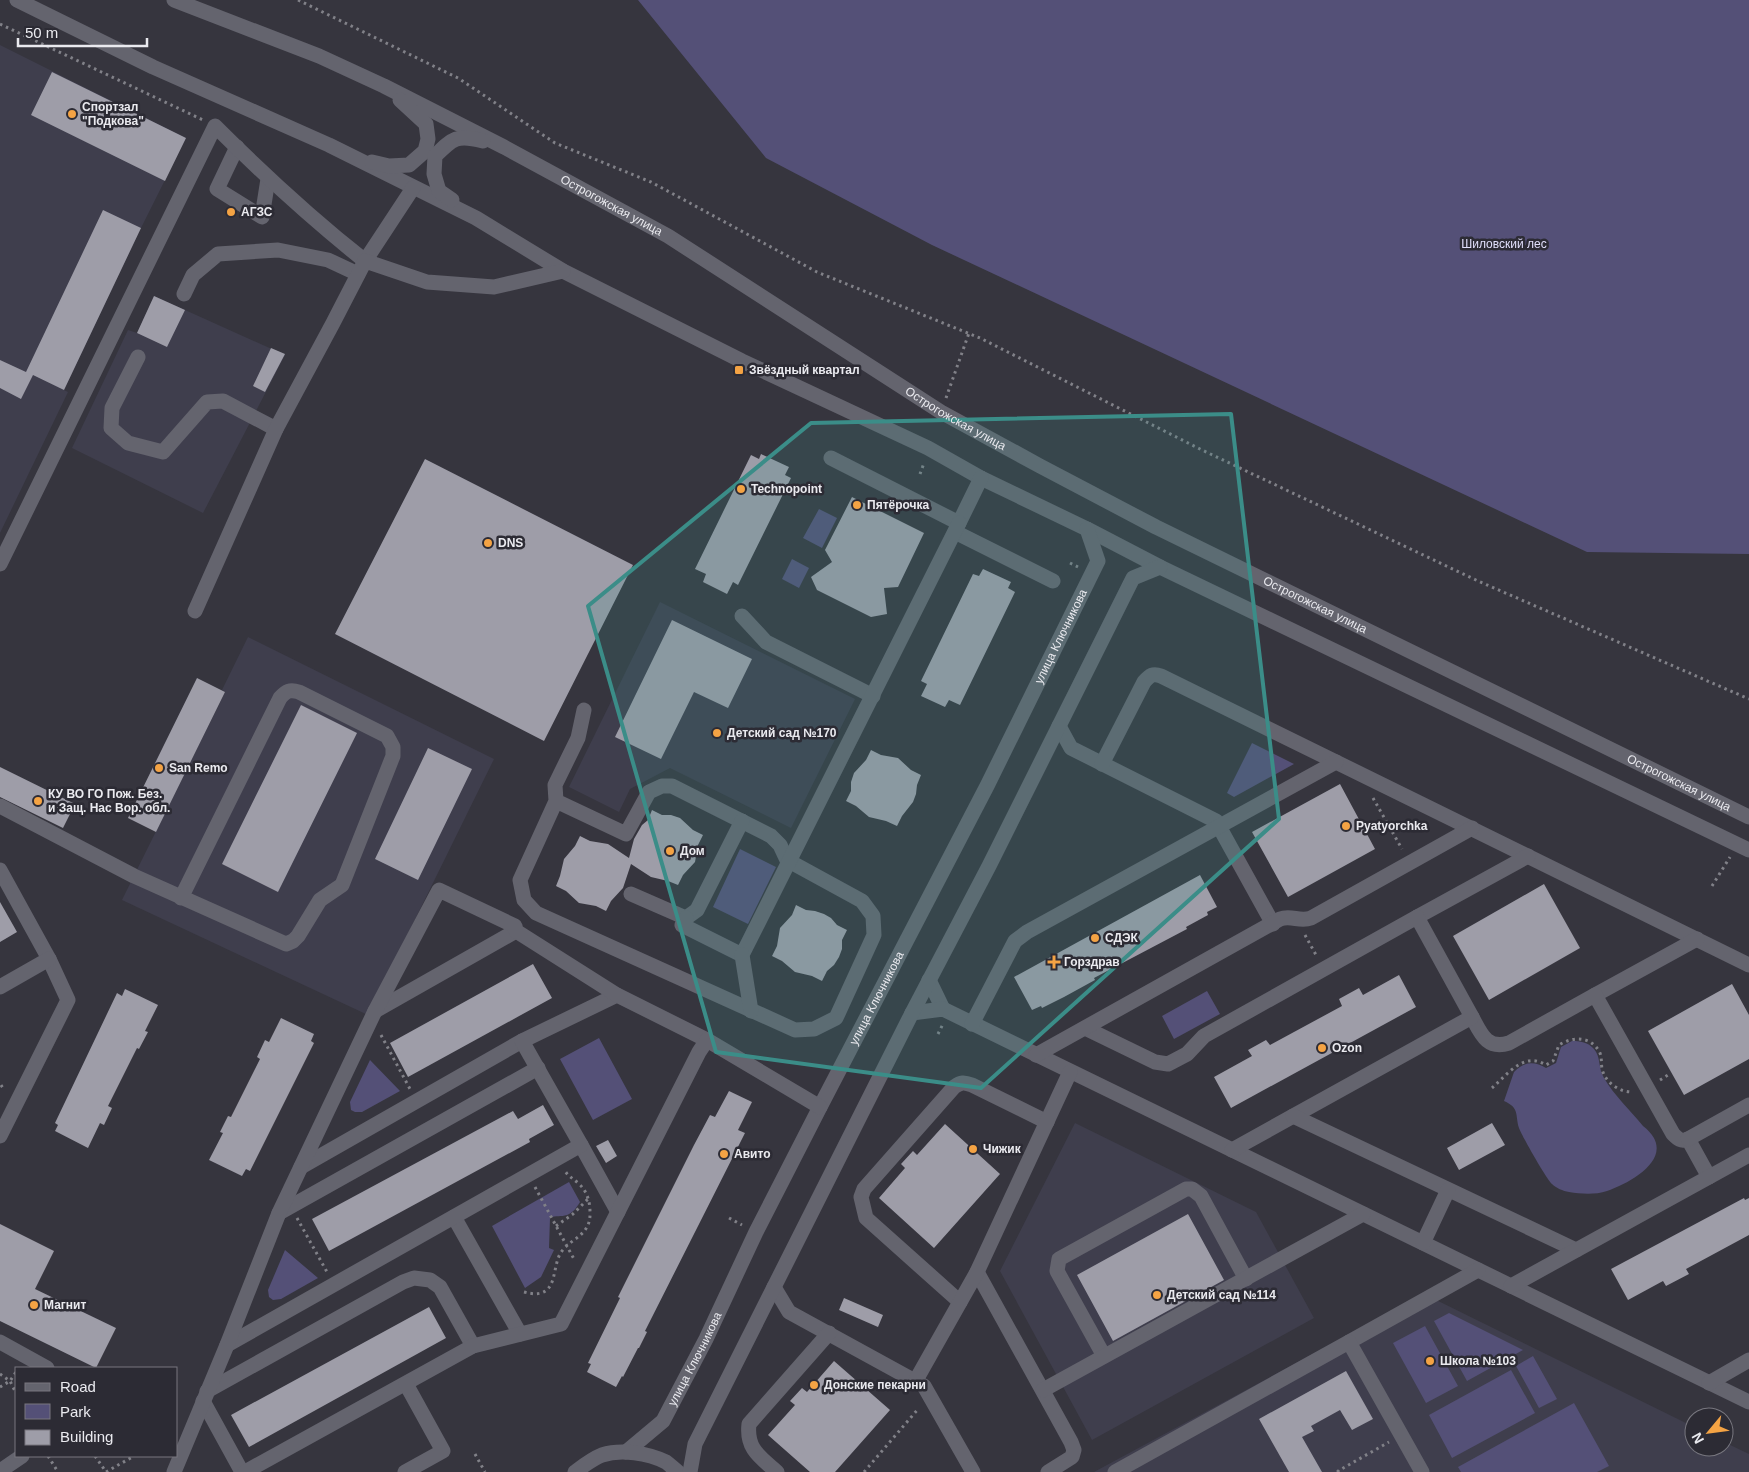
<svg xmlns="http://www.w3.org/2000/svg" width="1749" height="1472" viewBox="0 0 1749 1472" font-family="Arial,sans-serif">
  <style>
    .built { fill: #3f3e4d }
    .green { fill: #545077 }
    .building { fill: #9e9da8 }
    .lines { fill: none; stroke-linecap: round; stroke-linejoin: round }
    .path { stroke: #818188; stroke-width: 3; stroke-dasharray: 2.5 4; stroke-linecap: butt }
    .minor { stroke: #64646e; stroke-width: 15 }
    .marked { fill: #3b8d88; fill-opacity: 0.2; stroke: #3b8d88; stroke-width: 4; stroke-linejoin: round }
    .poi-dot { fill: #f4a344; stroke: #2c2b34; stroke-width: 2 }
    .labels { text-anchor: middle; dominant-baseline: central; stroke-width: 5; stroke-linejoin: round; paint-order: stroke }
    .poi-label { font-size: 12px; font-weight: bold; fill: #eaeaef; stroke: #2c2b34; text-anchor: start }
    .street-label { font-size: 12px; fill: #eaeaef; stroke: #2c2b34 }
    .park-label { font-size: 12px; fill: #e0defa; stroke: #2c2b34 }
  </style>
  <rect width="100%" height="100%" fill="#36353e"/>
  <path class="built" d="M0,45L186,138L141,228L64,390L68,392L0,533Z
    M154,296L285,355L203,513L72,448L128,330L137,333Z
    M660,602L855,699L791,828L670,768L630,789L619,812L569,787Z
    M248,637L494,759L368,1015L122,900L225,692L222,690Z
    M1075,1123L1256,1212L1314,1318L1092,1440L1000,1271Z
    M1424,1294L1694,1427V1447H1724V1442L1749,1454V1472H1094Z"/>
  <path class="green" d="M638,0H1749V554L1587,552L932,245L766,158Z
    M819,509L837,518L822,548L803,538Z
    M792,559L809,568L799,588L782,579Z
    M1252,743L1294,764L1234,797L1227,793Z
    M740,849L776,867L748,924L713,907Z
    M1207,991L1220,1014L1174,1039L1162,1016Z
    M599,1038L632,1099L593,1120L560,1059Z
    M1572,1041C1580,1041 1588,1042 1594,1049C1601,1057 1598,1068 1604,1078C1613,1094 1631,1111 1643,1126C1680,1155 1633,1182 1607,1191C1595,1195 1581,1194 1569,1192C1563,1191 1556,1188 1552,1184C1547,1180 1522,1136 1519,1128C1515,1115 1520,1108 1504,1101L1514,1072C1524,1061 1535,1061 1546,1068L1556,1063L1561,1047Z
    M370,1060L400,1091L362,1112H355L351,1110L350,1102Z
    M569,1182L580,1202C577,1207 573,1213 567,1215C561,1217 556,1215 550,1218L549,1248L554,1250L541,1277L525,1288L492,1226Z
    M285,1250L318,1278L281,1299L273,1300L269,1297L268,1290Z
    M1449,1313L1523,1350L1467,1381L1434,1321Z
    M1425,1326L1458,1386L1426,1403L1393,1343Z
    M1533,1356L1557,1399L1539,1408L1516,1366Z
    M1511,1370L1535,1413L1452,1458L1429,1415Z
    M1574,1403L1609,1466L1597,1472H1461L1458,1467Z"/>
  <path class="building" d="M52,72L186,138L165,181L31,115Z
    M103,210L141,228L64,390L33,375L21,399L0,388V360L26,372Z
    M154,296L185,310L167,347L137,333Z
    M271,348L285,354L265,392L253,386Z
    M761,454L789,467L785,475L791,478L738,585L733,582L727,594L703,582L706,574L695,569L751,455L759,459Z
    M425,459L633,565L544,741L335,634Z
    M852,497L924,533L898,587L884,588L887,614L871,617L817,590L811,577L832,562L825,550Z
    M983,569L1011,582L1008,588L1015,592L960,705L949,700L945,707L921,696L927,684L921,681L973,574L979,576Z
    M672,620L752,659L728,708L694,692L661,759L615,737Z
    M197,678L225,692L156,832L128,818Z
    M301,705L357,733L278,892L222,864Z
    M428,748L472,769L418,880L375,859Z
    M871,750L881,755L898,758L911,770L921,775L917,785L916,794L913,802L902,816L897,826L886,821L869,817L856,806L846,801L851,791V782L854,773L866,760Z
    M0,767L75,804L63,828L0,797Z
    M1340,784L1375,849L1288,897L1252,832Z
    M652,810L662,815H671L680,818L693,830L703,835L698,845L695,862L683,875L678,885L668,881L651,877L631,864L623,888L611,901L606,911L596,906L579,903L566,891L556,886L560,876L564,859L575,846L580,836L590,841L608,844L629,858L634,839L642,825L648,820Z
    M1200,875L1217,907L1207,912L1208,915L1186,927L1187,929L1094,978L1095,980L1064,997L1042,1008L1041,1006L1032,1010L1014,977Z
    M1544,884L1580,948L1489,1000L1453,936Z
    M0,902L17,932L0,942Z
    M796,905L806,910L815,911L824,914L831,918L837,925L847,930L842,940V949L839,957L834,965L827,971L822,981L812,976L795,972L782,961L772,956L777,946L780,928L792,915Z
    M533,964L552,998L408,1077L390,1043Z
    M1399,975L1416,1007L1231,1108L1214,1077L1252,1056L1248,1050L1266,1040L1270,1045L1342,1006L1339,999L1359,988L1363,995Z
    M1732,984L1749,1015V1059L1684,1095L1648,1031Z
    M125,989L158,1005L145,1031L148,1032L139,1049L137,1048L108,1106L112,1108L104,1125L100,1123L88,1148L55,1131L58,1125L55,1123L117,993L122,996Z
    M281,1018L314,1034L311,1041L314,1043L250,1171L246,1169L242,1176L209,1160L223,1133L220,1132L228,1116L231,1117L260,1059L257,1057L265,1040L269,1042Z
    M729,1091L752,1102L738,1130L745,1133L645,1331L647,1332L639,1348H638L623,1377L622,1376L616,1387L587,1372L591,1364L588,1363L620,1298L618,1297L694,1145L710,1115L715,1117Z
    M543,1105L554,1125L529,1139L530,1142L329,1251L312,1219L513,1111L518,1119Z
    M1492,1123L1505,1145L1459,1170L1447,1148Z
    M945,1124L1000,1174L934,1248L879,1198L905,1168L901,1164L913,1151L917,1155Z
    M608,1140L617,1156L606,1163L596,1146Z
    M1744,1198L1745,1200L1749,1198V1235L1686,1269L1689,1274L1666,1286L1663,1281L1628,1300L1611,1269Z
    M1188,1214L1224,1280L1113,1341L1077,1275Z
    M0,1224L54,1251L35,1289L116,1328L96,1368L0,1321Z
    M844,1298L883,1315L878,1327L839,1310Z
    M429,1307L446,1338L249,1447L231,1415Z
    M834,1361L890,1410L835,1472H810L768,1435L795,1405L790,1401L802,1388L807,1392Z
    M1346,1371L1373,1419L1352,1430L1340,1410L1311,1426L1314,1431L1302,1437L1322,1472H1289L1259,1419Z"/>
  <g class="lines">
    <path class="path" d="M298,0L458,78L555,143L651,182L817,272L980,338L1202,450L1478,581L1749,699
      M0,24L203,120
      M946,398L969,333
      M920,474L924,463
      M1070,563L1078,567
      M1373,798L1402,849
      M1712,886L1730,857
      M1305,935L1316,955
      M938,1034L943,1024
      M381,1035L410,1089
      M1660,1080L1668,1075
      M1,1085L3,1088
      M1492,1088C1508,1074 1524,1051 1546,1065L1553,1061L1559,1045C1573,1036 1592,1036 1600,1053C1602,1059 1601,1063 1602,1069C1605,1082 1619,1092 1632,1092
      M535,1187L575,1261
      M297,1218L327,1272
      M729,1218L742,1225
      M556,1226L573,1214L589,1198
      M524,1292C561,1302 550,1266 562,1251C573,1237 591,1235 590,1212C590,1202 587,1191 579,1184C574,1179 569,1177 565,1171
      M0,1374L10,1381L16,1393
      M0,1387L10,1381L16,1372
      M475,1454L485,1472
      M48,1456L58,1472
      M95,1456L106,1472
      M106,1472L134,1456
      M864,1472L919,1408
      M1339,1472L1338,1471L1389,1442"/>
    <g class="minor">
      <path d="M17,0L153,67L329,145L476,218L563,271L742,361L928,448L981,478L1087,529L1160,567L1749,850"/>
      <path id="s1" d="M174,0L319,56L384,86L504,147L668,236L941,412L1040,466L1156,527L1749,817"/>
      <path d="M237,147L217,189L262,217L268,179"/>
      <path d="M372,162L389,166L409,165L425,151L428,139L426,124L400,100"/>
      <path d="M452,200L439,191L434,174L435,156C453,138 457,134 483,141"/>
      <path d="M184,294L193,275L218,254L278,250L328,260L358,274"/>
      <path d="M138,357L112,408L111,428L128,443L163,452L207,402L223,401L276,429"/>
      <path d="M831,458L959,523L981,478"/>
      <path d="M955,532L1053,581"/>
      <path d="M0,564L215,126C263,174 312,219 365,261L413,188"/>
      <path d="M195,611L276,429L333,323L365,261L427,282L494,287L563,271"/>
      <path d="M742,616L766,642L873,696"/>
      <path d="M1059,726L1071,748L1216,821L1273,924"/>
      <path d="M1102,764L1144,682C1150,675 1153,673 1161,676L1749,965"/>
      <path d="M556,801L626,834L649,792L662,786H672L771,836L780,845L787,860L862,901L873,916L874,935L836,1018L814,1029L795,1030L536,913L524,900L520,880L556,801L555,785L578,738L584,710"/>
      <path d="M0,806L134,876L286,944L293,941L298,936L320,900L342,885L393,756V747L387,736L299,692C290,689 286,691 280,698L181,898"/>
      <path d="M0,870L49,959L68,1000L0,1136"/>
      <path d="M631,894L686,918L697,910L742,821"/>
      <path d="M1417,917L1528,856"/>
      <path d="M686,918L682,925L742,955L959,523"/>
      <path d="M742,955L751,1011"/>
      <path d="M929,980L943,1009"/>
      <path d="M0,987L49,959"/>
      <path d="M1595,995L1697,939"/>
      <path d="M375,1011L516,931"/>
      <path d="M912,1013L943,1009L1749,1402"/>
      <path d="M1472,1017C1481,1034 1487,1050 1509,1043L1595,995L1673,1134C1678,1139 1681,1142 1688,1139L1709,1177"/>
      <path d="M972,1024L1015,941L1027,932L1336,762"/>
      <path d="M1085,1028L1155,1062L1168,1064L1187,1054L1204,1036L1417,917L1472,1017L1232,1150"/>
      <path d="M1036,1055L1280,919C1291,915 1300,922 1311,918L1472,828"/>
      <path d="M1293,1116L1576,1250"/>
      <path d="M1688,1139L1749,1105"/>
      <path d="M581,1145L618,1212"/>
      <path d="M301,1167L522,1041"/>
      <path d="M279,1213L538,1068"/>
      <path d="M454,1217L520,1334"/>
      <path d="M1423,1243L1448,1190"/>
      <path d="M977,1272L1071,1442L1074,1450L1072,1457L1048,1472"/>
      <path d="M1511,1286L1749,1155"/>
      <path d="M774,1287L789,1312L924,1386L973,1472"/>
      <path d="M960,1302L866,1218L861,1197L864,1189L954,1087C961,1082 964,1082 972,1085L1047,1122"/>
      <path d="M0,1342L47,1368"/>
      <path d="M1349,1342L1478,1270"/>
      <path d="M227,1345L581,1145L522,1041L617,995"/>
      <path d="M1104,1356L1057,1271L1059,1259L1186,1189H1192L1201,1196L1246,1279"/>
      <path d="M916,1380L977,1272L1070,1072"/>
      <path d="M1709,1383L1749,1360"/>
      <path d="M1043,1390L1363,1214"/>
      <path d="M207,1391L403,1282L414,1278L430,1280L440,1287L473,1346"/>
      <path d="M203,1401L242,1472"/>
      <path id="s2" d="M626,1452L663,1421L706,1339L756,1232L820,1107L987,786L1098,561L1087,529"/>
      <path d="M0,1471L22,1456"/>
      <path d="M174,1472L227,1345L279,1213L375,1011L439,890L515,926L516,931L617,995L707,1040L820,1107"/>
      <path d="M245,1472L473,1346L561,1324L699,1052L707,1040"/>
      <path d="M405,1472L443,1451L406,1384"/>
      <path d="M575,1472C583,1466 592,1459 602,1455C621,1449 648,1453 666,1462C670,1465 674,1469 678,1472"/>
      <path d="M690,1472L695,1444L912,1013L989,866L1133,578L1160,567"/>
      <path d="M777,1472C760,1457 746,1449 749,1424L829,1333"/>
      <path d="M1115,1472L1349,1342L1422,1472"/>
    </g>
  </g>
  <path class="marked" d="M1231,414L1279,819L981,1088L716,1052L588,606L811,423Z"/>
  <g class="poi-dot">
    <circle cx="72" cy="114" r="5"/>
    <circle cx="231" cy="212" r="5"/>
    <rect x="734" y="365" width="10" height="10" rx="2.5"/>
    <circle cx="741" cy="489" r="5"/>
    <circle cx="857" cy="505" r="5"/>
    <circle cx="488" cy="543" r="5"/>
    <circle cx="717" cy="733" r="5"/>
    <circle cx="159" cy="768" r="5"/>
    <circle cx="38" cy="801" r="5"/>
    <circle cx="1346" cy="826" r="5"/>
    <circle cx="670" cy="851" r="5"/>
    <circle cx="1095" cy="938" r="5"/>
    <path d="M1051.5 954.5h5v5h5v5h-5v5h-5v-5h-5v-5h5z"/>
    <circle cx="1322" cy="1048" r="5"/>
    <circle cx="973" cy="1149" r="5"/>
    <circle cx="724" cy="1154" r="5"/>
    <circle cx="1157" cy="1295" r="5"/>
    <circle cx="34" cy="1305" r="5"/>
    <circle cx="1430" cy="1361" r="5"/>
    <circle cx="814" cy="1385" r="5"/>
  </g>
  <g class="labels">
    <g class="poi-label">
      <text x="82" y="107">Спортзал<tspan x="82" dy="14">"Подкова"</tspan></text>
      <text x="241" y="212">АГЗС</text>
      <text x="749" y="370">Звёздный квартал</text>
      <text x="751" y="489">Technopoint</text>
      <text x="867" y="505">Пятёрочка</text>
      <text x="498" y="543">DNS</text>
      <text x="727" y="733">Детский сад №170</text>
      <text x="169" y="768">San Remo</text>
      <text x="48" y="794">КУ ВО ГО Пож. Без.<tspan x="48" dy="14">и Защ. Нас Вор. обл.</tspan></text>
      <text x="1356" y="826">Pyatyorchka</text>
      <text x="680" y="851">Дом</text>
      <text x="1105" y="938">СДЭК</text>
      <text x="1064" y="962">Горздрав</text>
      <text x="1332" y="1048">Ozon</text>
      <text x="983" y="1149">Чижик</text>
      <text x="734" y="1154">Авито</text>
      <text x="1167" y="1295">Детский сад №114</text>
      <text x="44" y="1305">Магнит</text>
      <text x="1440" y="1361">Школа №103</text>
      <text x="824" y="1385">Донские пекарни</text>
    </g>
    <g class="street-label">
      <text stroke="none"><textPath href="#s1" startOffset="484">Острогожская улица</textPath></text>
      <text stroke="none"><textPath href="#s1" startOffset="889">Острогожская улица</textPath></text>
      <text stroke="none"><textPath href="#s1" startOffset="1294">Острогожская улица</textPath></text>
      <text stroke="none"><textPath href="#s2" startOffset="928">улица Ключникова</textPath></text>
      <text stroke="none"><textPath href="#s1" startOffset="1699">Острогожская улица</textPath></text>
      <text stroke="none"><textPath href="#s2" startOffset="522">улица Ключникова</textPath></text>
      <text stroke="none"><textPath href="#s2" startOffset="118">улица Ключникова</textPath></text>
    </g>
    <g class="park-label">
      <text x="1504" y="244">Шиловский лес</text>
    </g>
  </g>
  <rect x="15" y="1367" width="162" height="90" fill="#2c2b34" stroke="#78777f"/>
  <rect x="25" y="1383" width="25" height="8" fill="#64646e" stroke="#78777f"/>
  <text x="60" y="1392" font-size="15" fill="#eaeaef">Road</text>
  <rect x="25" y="1404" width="25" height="15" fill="#545077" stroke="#78777f"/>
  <text x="60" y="1417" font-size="15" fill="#eaeaef">Park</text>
  <rect x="25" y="1430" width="25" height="15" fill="#9e9da8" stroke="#78777f"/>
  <text x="60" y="1442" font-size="15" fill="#eaeaef">Building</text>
  <g transform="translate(1709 1432) rotate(241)"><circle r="24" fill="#2c2b34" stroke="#78777f"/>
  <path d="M0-4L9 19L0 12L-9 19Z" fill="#f4a344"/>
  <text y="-8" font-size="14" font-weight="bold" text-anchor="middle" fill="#eaeaef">N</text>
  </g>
  <path d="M18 38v8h129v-8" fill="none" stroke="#eaeaef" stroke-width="2.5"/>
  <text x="25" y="38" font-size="15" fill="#eaeaef" stroke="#2c2b34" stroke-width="4" paint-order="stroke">50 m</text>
</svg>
